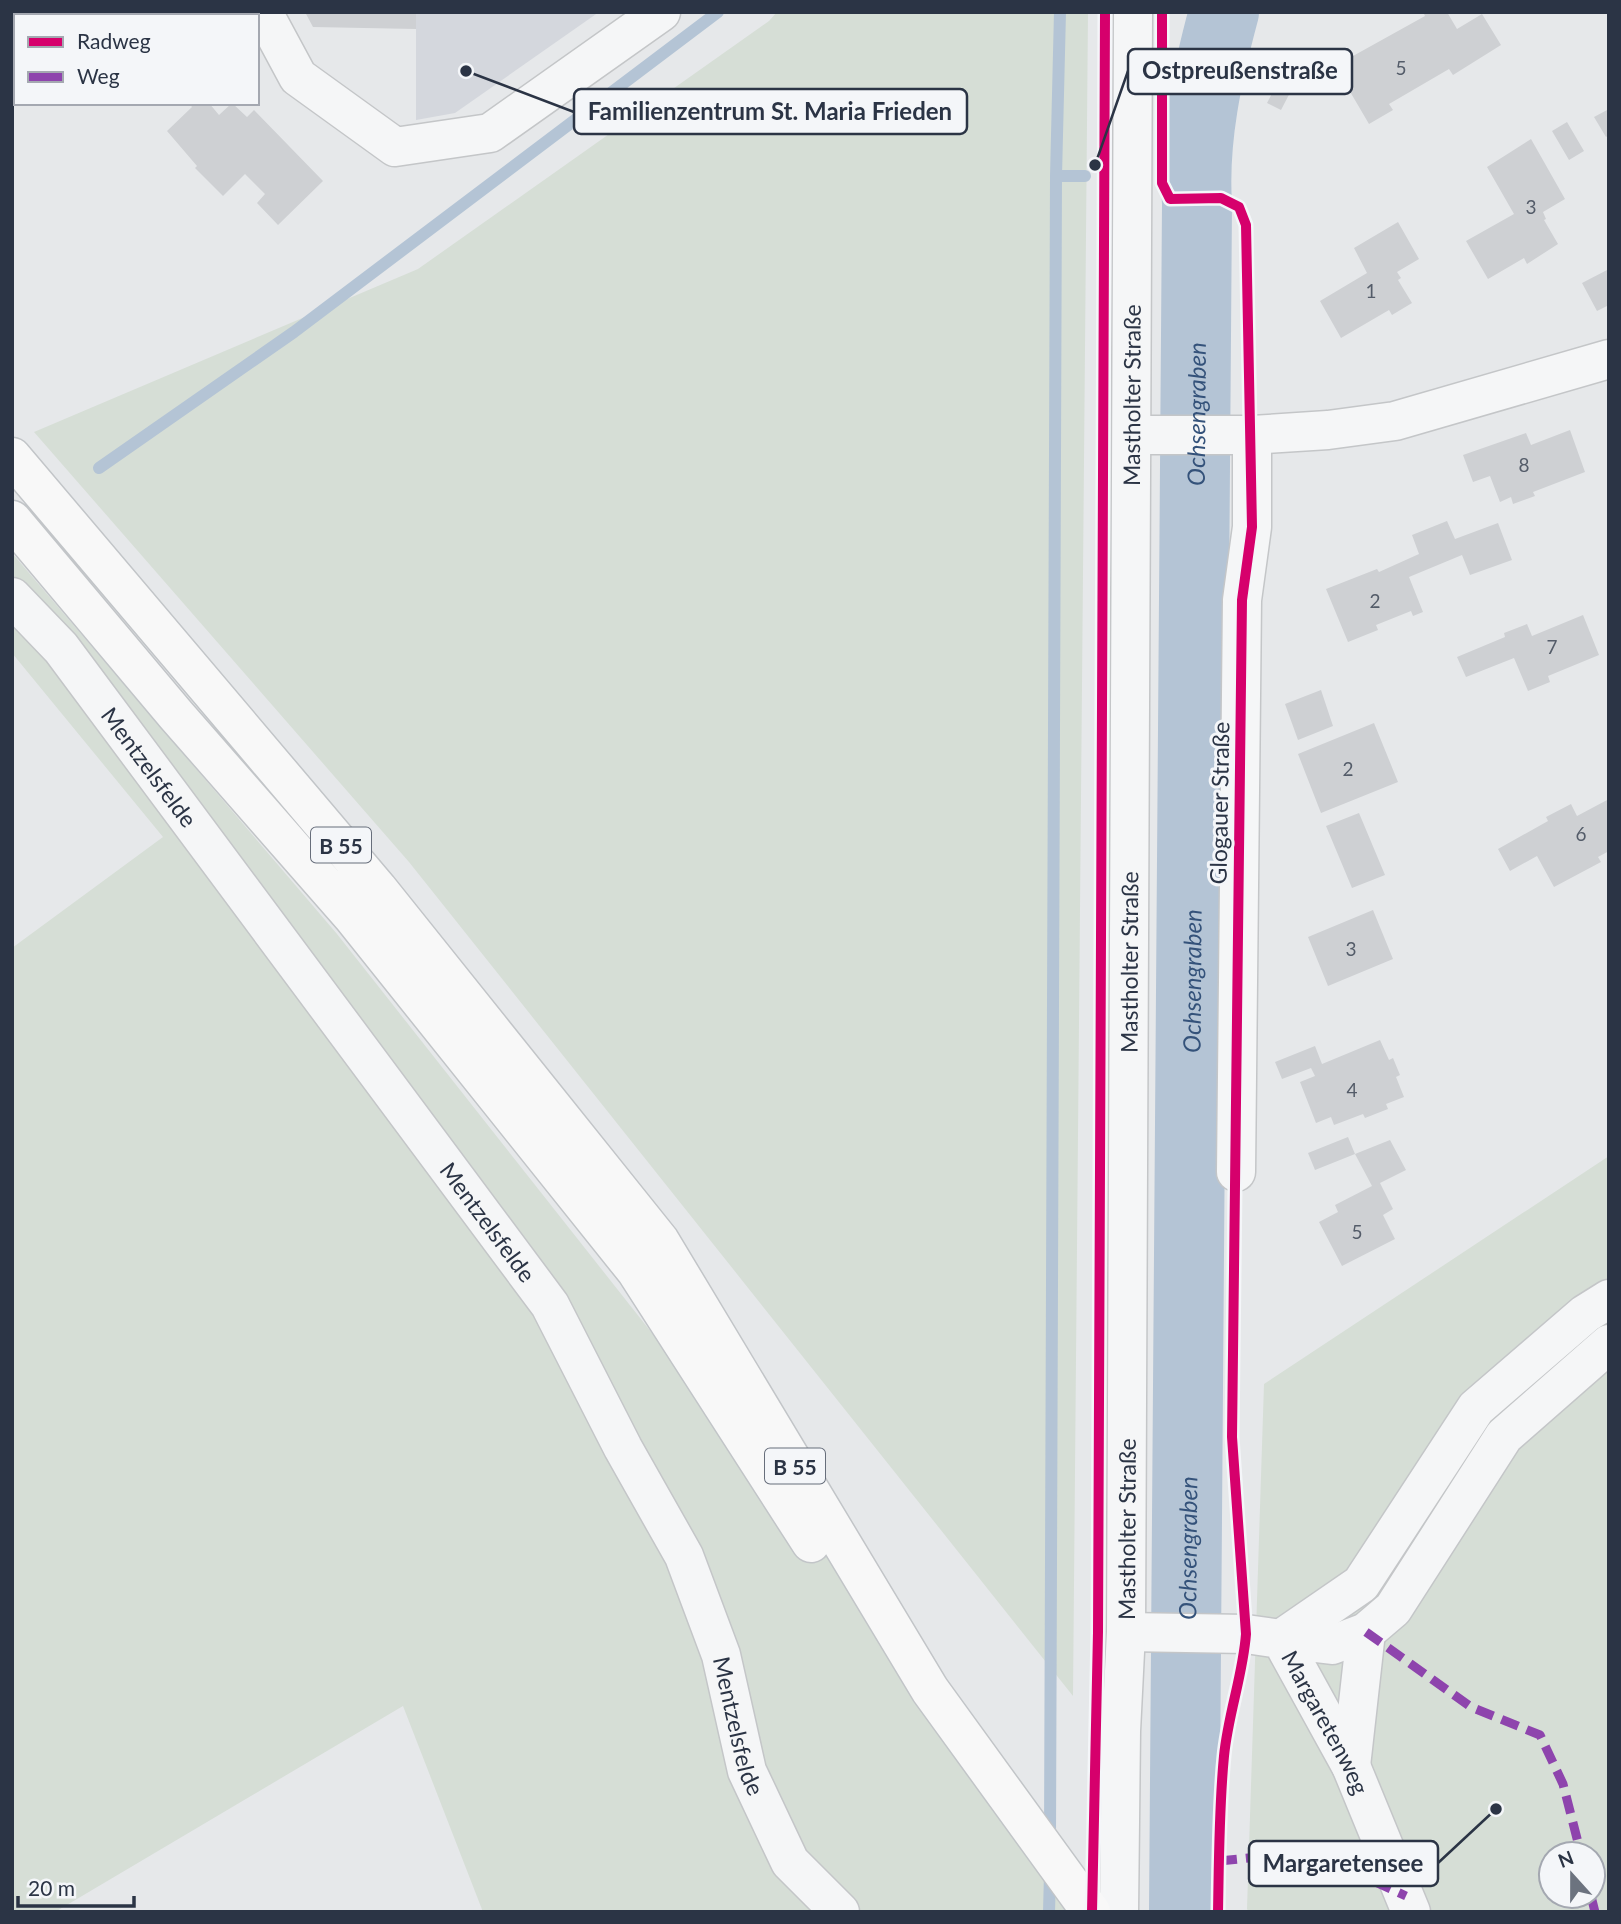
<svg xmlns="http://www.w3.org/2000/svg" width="1621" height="1924" viewBox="0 0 1621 1924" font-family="Lato,sans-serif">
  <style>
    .built { fill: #d4d7dd }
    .green { fill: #d6ded6; fill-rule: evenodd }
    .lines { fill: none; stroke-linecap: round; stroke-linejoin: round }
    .stream { stroke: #b4c4d5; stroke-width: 12 }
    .river { stroke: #b4c4d5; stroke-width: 70 }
    .building { fill: #ced0d3 }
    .minor-casing { stroke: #c4c6c8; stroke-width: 41 }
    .major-casing { stroke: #c2c5c8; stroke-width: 41 }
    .minor { stroke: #f5f6f7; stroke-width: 38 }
    .major { stroke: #f8f8f8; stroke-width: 38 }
    .quiet { stroke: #8e44ad; stroke-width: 9; stroke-dasharray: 18 9; stroke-linecap: butt }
    .cycleway-casing { stroke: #f4f6f9; stroke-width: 15 }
    .cycleway { stroke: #d6006c; stroke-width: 10 }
    .labels { text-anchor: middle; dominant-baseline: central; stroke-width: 6; stroke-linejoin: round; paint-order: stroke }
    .number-label { font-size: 19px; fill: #545c69 }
    .shield { fill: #f4f6f9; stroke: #676e7b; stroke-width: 2 }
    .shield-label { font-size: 21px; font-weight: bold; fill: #2b3445 }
    .street-label { font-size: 23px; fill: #2b3445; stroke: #f4f6f9 }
    .water-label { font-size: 24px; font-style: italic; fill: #34527a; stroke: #f4f6f9 }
    .leader { fill: none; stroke: #2b3445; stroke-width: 2.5 }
    .callout-dot { fill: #2b3445; stroke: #f4f6f9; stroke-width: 2.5 }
    .callout { fill: #f4f6f9; stroke: #2b3445; stroke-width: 2.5 }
    .callout-label { font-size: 24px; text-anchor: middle; font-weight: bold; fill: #2b3445 }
  </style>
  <rect width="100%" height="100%" fill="#e6e8ea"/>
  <path class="built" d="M416,12H599L455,113L416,120Z"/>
  <path class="green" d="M777,12H1088L1073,1696L409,862L34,432L418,269L769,21Z
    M12,553L337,934L932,1688L1070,1912H483L403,1706L55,1912H12V948L163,837L12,653Z
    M1609,1156V1912H1249L1247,1909L1264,1384ZM1551,1854H1593V1896H1551Z"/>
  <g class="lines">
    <path class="stream" d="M1168,175L1195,174
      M1056,176H1085
      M99,468L294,332L718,12
      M1050,1838L1056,176L1060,12
      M1049,1912L1050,1874"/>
    <path class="river" id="s1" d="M1184,1912L1197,204C1193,139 1207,75 1224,12"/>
  </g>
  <path class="building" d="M107,12H151L153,16H103Z
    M305,12H416V29L313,27Z
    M1427,12H1447L1457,29L1482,14L1501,45L1453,75L1449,69L1389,104L1393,110L1369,124L1335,66L1425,16L1424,14Z
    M1279,80L1293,87L1281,110L1267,103Z
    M189,103H209L219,115L232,103L247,117L254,110L323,181L278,225L257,203L265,194L245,174L223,196L195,168L197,166L167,131L192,107Z
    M1609,109V135L1606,137L1594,117Z
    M1567,122L1584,151L1569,160L1552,131Z
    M1531,139L1565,199L1543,212L1546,219L1544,220L1558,244L1527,264L1524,258L1488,279L1466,241L1514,214L1487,167Z
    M1398,222L1419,259L1397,272L1401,278L1398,280L1412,303L1392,315L1389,310L1341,338L1320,301L1367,273L1354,248Z
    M1609,269V305L1597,311L1582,283Z
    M1570,430L1585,472L1533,492L1535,496L1513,504L1511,497L1500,502L1490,476L1473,482L1463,455L1526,433L1531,445Z
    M1447,521L1455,539L1498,523L1512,560L1470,575L1462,555L1409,577L1423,612L1413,616L1411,611L1376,625L1378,630L1348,642L1326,589L1377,569L1379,572L1419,554L1412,535Z
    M1583,615L1599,655L1548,676L1550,682L1528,691L1514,658L1466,677L1457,657L1505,637L1504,633L1527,624L1532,636Z
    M1321,690L1333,726L1298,740L1285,704Z
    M1374,723L1398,782L1321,813L1298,754Z
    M1609,799V851L1598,857L1601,862L1554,887L1537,856L1510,871L1498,849L1548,821L1546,817L1571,804L1577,816Z
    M1359,813L1385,875L1352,888L1326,826Z
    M1373,910L1393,959L1328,986L1308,937Z
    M1380,1040L1389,1060L1393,1058L1400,1075L1396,1077L1404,1097L1386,1104L1388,1109L1365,1118L1363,1114L1334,1125L1331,1117L1316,1123L1300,1082L1315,1076L1311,1068L1282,1079L1275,1062L1315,1046L1322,1064Z
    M1348,1137L1355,1154L1315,1170L1308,1153Z
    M1390,1140L1406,1170L1380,1183L1393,1209L1383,1215L1395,1239L1342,1266L1319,1222L1338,1212L1335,1205L1372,1186L1355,1154Z"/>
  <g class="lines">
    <g class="minor-casing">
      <g id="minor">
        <path d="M263,12L298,77L395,147L490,133L661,12"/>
        <path d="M1133,435H1252L1328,430L1395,421L1609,359"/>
        <path id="s2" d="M12,597L61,648L550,1305L623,1448L684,1556L721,1655L747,1771L790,1862L840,1912"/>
        <path d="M1236,1172L1242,600L1252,527V435"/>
        <path id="s3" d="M1126,1632L1246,1634L1281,1639L1351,1766L1411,1912"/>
        <path d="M1281,1639L1361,1584L1476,1408L1585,1314L1609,1299"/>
        <path d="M1281,1639L1332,1645L1366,1632L1393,1609L1504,1436L1609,1344"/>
        <path d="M1351,1766L1366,1632"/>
        <path id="s4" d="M1119,1912L1121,1731L1126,1632L1133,12"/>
      </g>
    </g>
    <g class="major-casing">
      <path id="major" d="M12,457L378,889L660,1241L930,1690L1091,1912
        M12,520L176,715L352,916L636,1271L811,1543"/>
    </g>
    <use href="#minor" class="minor"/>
    <use href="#major" class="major"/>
    <path class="quiet" d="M1366,1632L1471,1707L1540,1735L1563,1784L1581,1854
      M1219,1861L1310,1852L1406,1896
      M1591,1896L1595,1912"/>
    <g class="cycleway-casing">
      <path id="cycleway" d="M1162,12V183L1170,199L1221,198L1239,207L1246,225L1252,527L1242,600L1232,1437L1246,1634C1243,1675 1228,1714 1224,1756C1219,1807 1219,1860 1218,1912
        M1092,1912L1098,1632L1105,12"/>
    </g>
    <use href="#cycleway" class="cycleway"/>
  </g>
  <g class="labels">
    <g class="number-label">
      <text x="1401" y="67">5</text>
      <text x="1531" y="206">3</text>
      <text x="1371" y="290">1</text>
      <text x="1524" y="464">8</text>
      <text x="1375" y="600">2</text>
      <text x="1552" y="646">7</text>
      <text x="1348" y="768">2</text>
      <text x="1581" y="833">6</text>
      <text x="1351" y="948">3</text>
      <text x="1352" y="1089">4</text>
      <text x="1357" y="1231">5</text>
    </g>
    <g class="shield">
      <rect x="311" y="827.5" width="60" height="35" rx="5"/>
      <rect x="765" y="1448.5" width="60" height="35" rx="5"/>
    </g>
    <g class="shield-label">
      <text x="341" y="845">B 55</text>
      <text x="795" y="1466">B 55</text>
    </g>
    <g class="street-label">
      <text stroke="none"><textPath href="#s4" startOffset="1517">Mastholter Straße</textPath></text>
      <text stroke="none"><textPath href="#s2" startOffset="219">Mentzelsfelde</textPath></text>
      <text transform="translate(1219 803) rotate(-89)">Glogauer Straße</text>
      <text stroke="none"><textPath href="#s4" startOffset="950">Mastholter Straße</textPath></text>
      <text stroke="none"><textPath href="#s2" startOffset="786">Mentzelsfelde</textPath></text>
      <text stroke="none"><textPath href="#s4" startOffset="383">Mastholter Straße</textPath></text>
      <text stroke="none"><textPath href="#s3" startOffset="250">Margaretenweg</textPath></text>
      <text stroke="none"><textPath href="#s2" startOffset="1353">Mentzelsfelde</textPath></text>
    </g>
    <g class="water-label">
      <text stroke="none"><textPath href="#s1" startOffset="1498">Ochsengraben</textPath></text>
      <text stroke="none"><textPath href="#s1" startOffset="931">Ochsengraben</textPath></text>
      <text stroke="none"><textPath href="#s1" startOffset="364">Ochsengraben</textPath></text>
    </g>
  </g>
  <path class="leader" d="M1095 165L1128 71M466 71L574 112M1496 1809L1438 1863"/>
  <g class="callout-dot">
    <circle cx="1095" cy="165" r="7"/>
    <circle cx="466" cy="71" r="7"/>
    <circle cx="1496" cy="1809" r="7"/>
  </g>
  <g class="callout">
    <rect x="1128" y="49" width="224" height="45" rx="7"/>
    <rect x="574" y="89" width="393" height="45" rx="7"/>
    <rect x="1249" y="1841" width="189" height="45" rx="7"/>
  </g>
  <g class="callout-label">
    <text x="1240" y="79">Ostpreußenstraße</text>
    <text x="770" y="120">Familienzentrum St. Maria Frieden</text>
    <text x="1343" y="1872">Margaretensee</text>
  </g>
  <rect width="1621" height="1924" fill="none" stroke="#2b3445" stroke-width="28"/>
  <rect x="14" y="14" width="245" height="91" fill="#f4f6f9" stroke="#a4a8b1" stroke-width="2"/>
  <rect x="28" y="37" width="35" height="10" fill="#d6006c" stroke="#a4a8b1" stroke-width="2"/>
  <text x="77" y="49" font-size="21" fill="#2b3445">Radweg</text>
  <rect x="28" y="72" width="35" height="10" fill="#8e44ad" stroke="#a4a8b1" stroke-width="2"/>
  <text x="77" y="84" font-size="21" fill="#2b3445">Weg</text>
  <g transform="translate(1572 1875) rotate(339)"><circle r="33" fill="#f4f6f9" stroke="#a4a8b1" stroke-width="2"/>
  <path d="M0-5L12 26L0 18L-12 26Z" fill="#6c737f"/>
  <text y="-10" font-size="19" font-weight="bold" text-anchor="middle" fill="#2b3445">N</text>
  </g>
  <path d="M18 1896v10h116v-10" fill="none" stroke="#2b3445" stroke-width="3.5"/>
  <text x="28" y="1896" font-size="21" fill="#2b3445" stroke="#f4f6f9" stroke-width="5" paint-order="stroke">20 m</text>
</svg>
